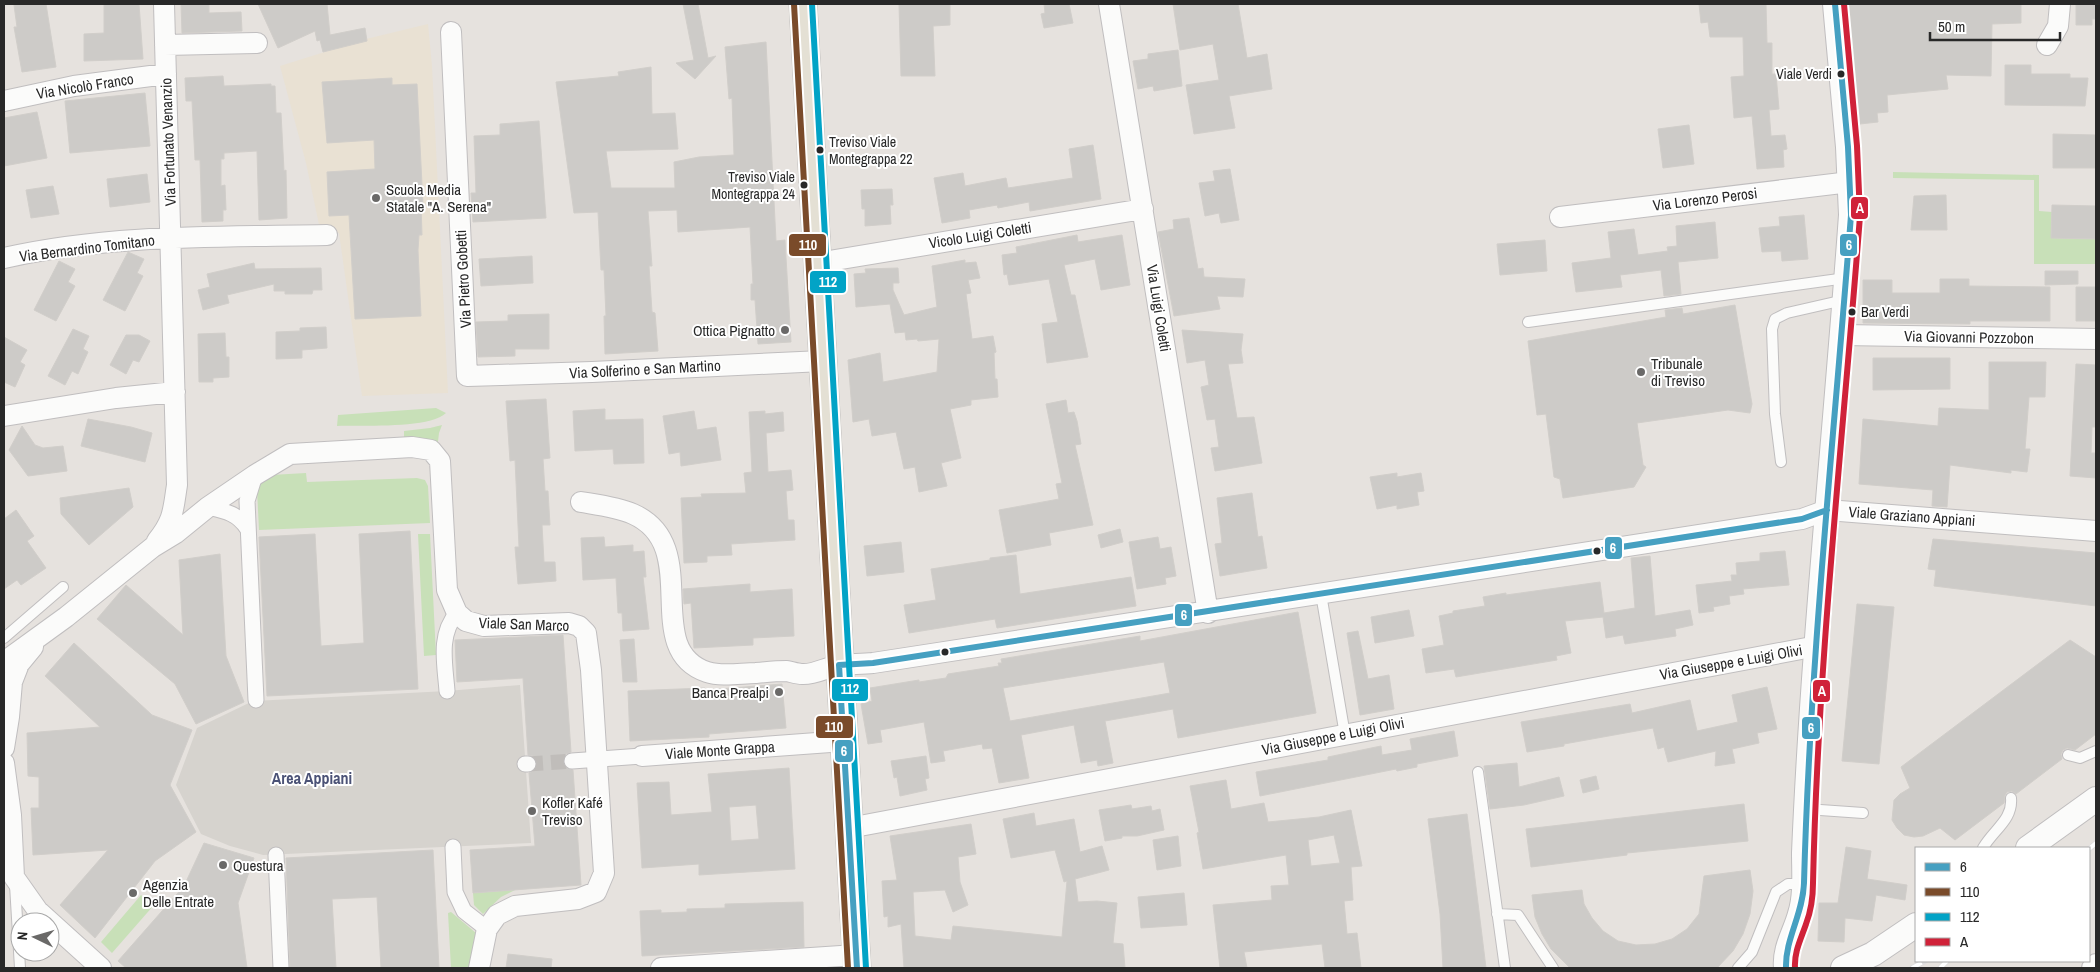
<svg xmlns="http://www.w3.org/2000/svg" width="2100" height="972" viewBox="0 0 2100 972" font-family="'Archivo Narrow',sans-serif">
  <style>
    .education { fill: #e9e1d3 }
    .green { fill: #c8e0b8 }
    .plaza { fill: #d6d3ce }
    .building { fill: #cdcbc8; stroke: #d1ceca; fill-rule: evenodd }
    .lines { fill: none; stroke-linecap: round; stroke-linejoin: round }
    .pedestrian-tunnel { stroke: #c0bdba; stroke-width: 15; stroke-dasharray: 15 8; stroke-linecap: butt }
    .service-casing { stroke: #c0bebf; stroke-width: 12 }
    .pedestrian-casing { stroke: #c0bebf; stroke-width: 17 }
    .minor-casing { stroke: #c0bebf; stroke-width: 22 }
    .tertiary-casing { stroke: #c0bebf; stroke-width: 26 }
    .primary-casing { stroke: #bfbdbc; stroke-width: 29 }
    .service { stroke: #fbfbfa; stroke-width: 10 }
    .pedestrian { stroke: #fbfbfa; stroke-width: 15 }
    .minor { stroke: #fbfbfa; stroke-width: 20 }
    .tertiary { stroke: #fbfbfa; stroke-width: 24 }
    .primary { stroke: #e4e0d4; stroke-width: 28 }
    .rail-casing { stroke: #dddcdd; stroke-width: 5.5 }
    .rail { stroke: #fff; stroke-width: 4; stroke-dasharray: 11; stroke-linecap: butt }
    .bus-1-casing { stroke: #fff; stroke-width: 10 }
    .bus-2-casing { stroke: #fff; stroke-width: 10 }
    .bus-3-casing { stroke: #fff; stroke-width: 10 }
    .bus-4-casing { stroke: #fff; stroke-width: 10 }
    .bus-1 { stroke: #46a0c1; stroke-width: 6 }
    .bus-2 { stroke: #7a4b2a; stroke-width: 6 }
    .bus-3 { stroke: #02a3c6; stroke-width: 6 }
    .bus-4 { stroke: #d02239; stroke-width: 6 }
    .bus-dot { fill: #282828; stroke: #fff; stroke-width: 2 }
    .poi-dot { fill: #6a6968; stroke: #fff; stroke-width: 2 }
    .labels { text-anchor: middle; dominant-baseline: central; stroke-width: 4; stroke-linejoin: round; paint-order: stroke }
    .bus-label { font-size: 14px; fill: #282828; stroke: #fff; text-anchor: end }
    .street-label { font-size: 15px; fill: #282828; stroke: #fff }
    .poi-label { font-size: 15px; fill: #282828; stroke: #fff; text-anchor: start }
    .neighbourhood-label { font-size: 16px; font-weight: bold; fill: #4b5276; stroke: #fff }
    .line-badge { stroke: #fff; stroke-width: 2 }
    .badge-label { font-size: 14px; text-anchor: middle; font-weight: bold; fill: #fff }
  </style>
  <rect width="100%" height="100%" fill="#e6e2de"/>
  <path class="education" d="M428,24L432,66L448,393L362,396L339,233L321,234L306,163L280,66L366,39Z"/>
  <path class="green" d="M1893,172L2039,175V211L2052,212L2051,238L2096,239V264H2034V180L1893,178Z
    M436,408L446,413C429,429 363,425 337,426L338,415Z
    M442,425L439,433L437,450L404,440V431L430,428Z
    M306,473L307,482L417,478L425,480L428,486L430,523L259,530L257,490L264,478L271,475Z
    M418,534H430L436,655L424,656Z
    M515,890L501,897L483,914L474,905L473,893Z
    M141,895L154,905L112,953L101,942Z
    M451,912L476,933L470,968H451L448,913Z"/>
  <path class="plaza" d="M520,685L531,843L263,855L230,846L201,834L176,785L197,728L253,701L447,691Z"/>
  <path class="building" d="M22,4H46L56,67L22,72L14,27H17L14,5Z
    M104,4H139L143,59L84,61V34L104,33Z
    M181,4H209V13L241,12L242,31L182,33Z
    M258,4H327L330,35L365,28L367,41L323,52L320,40L317,41L315,31L278,48Z
    M683,4H698L708,58L716,56L695,79L676,63L694,60Z
    M899,4H950V25L933,26L935,76H901Z
    M1044,4H1069L1073,23L1044,28L1041,14L1045,13Z
    M1173,4H1238L1247,58L1267,54L1272,89L1229,96L1235,128L1194,134L1186,85L1219,80L1213,44L1180,50Z
    M1699,4H1766L1767,43H1772V74H1776L1779,109L1769,110L1771,136L1785,135L1787,149L1783,150L1784,167L1757,169L1752,116L1734,118L1731,77L1744,76L1743,37H1710L1708,22L1701,23Z
    M1849,4H2021V23L1992,24L1991,76L1946,75L1948,89L1887,95L1888,112L1877,113L1878,122L1860,124Z
    M2076,4H2096V19H2092V25H2076Z
    M766,42L776,241L785,240L791,342L758,344L755,300H751V284H753L750,227L678,232L677,210L648,211L652,266H649L652,312L655,313L658,351L605,354L604,316H606L604,270H601L598,212L574,213L556,82L619,76L618,72L651,67L652,114L675,113L678,149L606,151L611,188H675L674,162L699,157L734,155L732,98L729,99L725,47Z
    M1178,50L1182,86L1154,91L1153,86L1138,89L1133,61L1148,59V54Z
    M2005,65H2031V74H2070V78H2088L2085,106L2005,105Z
    M223,76L224,86L271,84V86H275L276,113H281L284,171L286,170L287,218L259,220L257,151L224,153V159H221V186L225,185L226,210H223V221L202,222L200,160H195L192,101H186L185,78Z
    M392,78V85L417,84L423,205H421L422,235H419L418,250L421,316L355,319L349,215L329,216L327,172L375,169L374,140L327,143L322,82Z
    M145,93L150,146L70,153L65,101Z
    M37,112L47,158L4,166V118Z
    M539,121L546,218L473,222L471,193H476L474,136L500,135V124Z
    M1689,125L1694,164L1663,168L1658,129Z
    M2053,134L2096,135V168H2053Z
    M1093,145L1101,199L1030,211L1029,202L998,208L997,205L969,210L970,218L942,223L934,178L963,173L965,186L1006,178L1008,188L1073,178L1069,149Z
    M1230,169L1239,220L1221,223L1219,213L1205,216L1199,183L1215,181L1213,171Z
    M147,174L150,202L110,207L107,179Z
    M53,186L59,214L31,218L26,190Z
    M892,189L893,205H890L891,224L865,226V209H862L861,190Z
    M1946,195L1947,230H1911L1914,196Z
    M2052,205L2096,206V239L2051,238Z
    M1804,215L1808,259L1782,261L1781,251L1762,252L1759,228L1780,226L1779,217Z
    M1189,218L1198,269L1203,268L1204,277L1245,279L1243,297L1217,296L1220,309L1174,316L1158,232L1174,229L1173,220Z
    M1715,222L1718,258L1678,262L1681,294L1664,296L1661,270L1620,275L1622,287L1576,292L1572,263L1611,258L1608,232L1634,229L1638,255L1668,251L1667,247L1677,246L1676,226Z
    M1077,235L1078,242L1122,235L1130,285L1101,290L1095,259L1064,265L1071,295H1075L1088,357L1047,363L1042,324L1058,322L1049,279L1009,285L1007,274L1004,275L1002,255L1017,253L1016,247Z
    M1545,240L1547,271L1500,275L1497,244Z
    M128,252L144,259L137,273L143,276L125,311L103,300Z
    M532,256L533,283L481,286L479,259Z
    M965,260V263L976,262L980,278L968,280L971,293L966,294L972,339L993,336L996,352L994,353L995,379H997L998,397L971,400V405L950,409L961,458L941,463L947,486L919,492L915,467L904,469L896,432L872,436L869,419L853,422L848,360L880,353L883,382L937,372L939,339L918,341L917,339L906,340L905,332L895,333L890,304L856,307L854,274L866,273L865,269L898,268L899,283H893V290L904,315L937,307L932,266Z
    M59,261L75,269L68,282L75,286L56,321L34,310Z
    M254,263L255,269L321,268L322,290H313L312,294H285V291H274V284L227,295L229,303L203,310L198,290L210,287L207,274Z
    M2045,271H2078V284L2045,285Z
    M1940,279H1969V286L2050,287V321H1970V324L1863,323V280H1892V293H1940Z
    M2076,287H2096V321H2076Z
    M1735,305L1752,404L1750,413L1728,410L1637,423L1643,465L1646,467L1634,487L1563,498L1560,479L1554,477L1546,414L1537,415L1528,341L1666,317L1665,310L1682,308L1683,314Z
    M549,314V349H515V356L478,357L476,322L508,321V315Z
    M326,327L327,348L302,350V358L276,359V332L300,331V328Z
    M73,329L89,336L83,349L88,352L78,374L72,371L65,385L48,376Z
    M1182,330L1243,334L1241,350L1243,363L1228,364L1237,418L1254,417L1262,463L1215,471L1211,448L1219,447L1215,419L1207,420L1201,387L1209,385L1205,360L1187,363Z
    M225,333L226,357H229V377L213,378V382H199L198,334Z
    M126,335H139L150,341L139,362L133,360L126,374L110,365Z
    M4,337L27,350L20,362L25,365L15,387L4,382Z
    M1873,358H1950V389L1873,390Z
    M1989,362H2046L2045,397H2029L2025,449H2030L2027,472L2011,470V473L1950,465L1947,507L1932,506L1933,490L1859,484L1863,419L1938,426L1939,408L1989,410Z
    M2076,364L2096,365V427H2092L2091,453H2095L2096,456V478L2070,476Z
    M546,399L550,458L543,459L545,491H548L550,525H542L544,562H555L556,581L518,584L515,547H519L515,460L510,461L506,401Z
    M1066,400L1068,413L1074,412L1077,421L1081,444L1075,445L1093,525L1049,533L1051,545L1007,553L999,510L1059,499L1056,484L1062,483L1046,404Z
    M605,409V420L643,419L644,463L614,464L613,449L575,451L573,411Z
    M694,411L697,430L716,427L721,460L681,466L680,452L669,454L663,416Z
    M765,411V414L783,412L784,431L766,433L768,472L791,470L793,490L786,491L788,520H794L795,540L731,544L732,555L707,556V562L684,563L681,498L702,497L701,494L746,493L744,473L752,472L749,412Z
    M88,419L131,427L152,433L145,462L81,446Z
    M22,426L35,445L43,448L63,446L67,471L28,476L9,450Z
    M1397,473V477L1421,473L1424,491L1417,492L1419,505L1397,509V505L1377,509L1370,477Z
    M129,488L133,507L89,545L61,514L60,498Z
    M1252,493L1258,537L1262,536L1267,568L1220,576L1215,544L1222,543L1217,498Z
    M16,510L34,536L27,541L46,568L21,585L17,580L4,589V519Z
    M1120,529L1123,542L1101,548L1098,535Z
    M410,531L418,689L267,696L259,537L315,534L321,646L364,643L359,534Z
    M604,537L605,547L633,545V552L644,551L646,577H643L649,629L623,631L622,613H618L616,578L583,580L581,538Z
    M1158,537L1160,549L1171,547L1176,576L1165,578L1166,584L1137,589L1129,542Z
    M1933,539L2096,553V606L1934,586L1936,570L1928,569Z
    M901,542L904,572L867,576L864,546Z
    M1785,551L1789,585L1743,589L1744,594L1729,596L1730,604L1713,607L1714,611L1699,613L1696,585L1732,581L1731,575H1737L1736,563L1760,561V553Z
    M220,554L226,656L244,702L196,724L175,684L97,619L126,585L183,635L179,560Z
    M1016,555L1020,594L1131,577L1136,606L997,628L995,619L909,633L904,605L936,600L931,569L990,560V558Z
    M1650,556L1655,616L1690,610L1693,625L1675,629L1676,636L1625,644L1623,635L1606,638L1603,617L1565,621L1571,653L1556,656L1557,660L1456,677L1454,669L1426,673L1422,649L1444,645L1439,616L1453,613V611L1485,606L1483,597L1506,593V595L1600,582L1604,613L1635,608L1631,558Z
    M750,584V592L792,589L794,636L753,638V645L694,648L691,603L684,604L683,589Z
    M1857,604L1894,607L1879,764L1842,761Z
    M1409,610L1414,636L1375,643L1371,617Z
    M1298,612L1316,713L1178,738L1173,709L1105,721L1113,763L1098,766L1097,760L1081,763L1074,725L1021,735L1029,778L999,783L992,748L983,749L982,744L943,751L945,761L931,763L924,722L880,730L882,742L868,744L861,704L872,701L870,688L919,680V682L946,678L948,674L999,666L998,663H1002L1001,659L1140,636V641ZM1164,662L1170,693L1010,721L1003,688Z
    M1358,631L1368,679L1389,675L1394,709L1360,715L1347,633Z
    M563,635L571,752L566,754L563,761L565,767L573,770L581,885L473,893L470,850L535,846L529,773L536,769L537,764L533,756L528,755L523,678L457,682L455,640Z
    M634,639L637,682H623L620,640Z
    M2070,640L2096,657V734L2075,750L2067,748L2063,750L2061,754L2062,759L2016,794L2012,791L2007,792L2005,795L2004,803L1955,840L1940,828L1923,836L1914,837L1904,835L1897,828L1892,820L1894,800L1900,794L1910,788L1901,767Z
    M74,643L152,715L192,730L170,785L196,832L155,861L95,938L60,905L108,850L33,855L31,808H39V777L28,776L27,733L100,727L45,676Z
    M782,684L786,728L709,734V737L630,741L628,691L705,688L706,690Z
    M1767,687L1777,729L1757,733L1759,743L1732,749L1735,763L1715,766L1716,751L1668,762L1664,747L1658,749L1653,728L1564,744V746L1527,752L1521,722L1630,704L1632,713L1690,700L1697,731L1738,722L1732,695Z
    M1454,731L1458,756L1417,764V767L1397,771L1396,769L1260,796L1256,772L1328,760V757L1381,746L1382,755L1412,750L1410,739Z
    M926,756L929,778L925,779L927,790L900,796L897,777L894,778L891,761Z
    M1517,763L1519,787L1559,777L1564,796L1524,805L1490,809L1484,766Z
    M789,768L795,869L699,875V864L642,868L637,783L669,782L671,815L712,812L708,774ZM756,805L759,839L731,841L729,807Z
    M1596,776L1599,789L1583,793L1580,780Z
    M1226,780L1231,809L1264,803L1268,822L1319,817L1351,810L1362,866L1351,867L1353,900L1344,901L1347,934L1357,933L1361,968H1325L1322,944L1244,952L1247,968H1220L1213,905L1272,900L1271,886L1289,885L1286,855L1203,869L1197,833L1199,832L1190,786ZM1334,835L1340,863L1311,866L1308,840Z
    M1744,804L1748,841L1627,853V855L1531,867L1526,829Z
    M1131,805L1132,809L1151,806L1152,811L1160,809L1164,830L1137,836H1122V838L1105,841L1099,810Z
    M1034,813L1036,826L1074,819L1080,852L1102,846L1109,870L1075,879L1078,902L1097,901L1117,903L1113,943L1123,944L1125,968H904L901,924L888,927V916L884,917L882,881L897,880L890,836L971,824L976,854L958,857L960,882L968,905L953,912L945,890L913,892L915,936L951,940L953,926L1062,937L1067,881L1064,882L1055,850L1011,858L1003,819Z
    M1467,814L1486,968H1443L1440,914L1428,819Z
    M1178,836L1181,866L1157,870L1153,840Z
    M204,843L254,858L238,903L247,968H126L118,961L184,886Z
    M1846,847L1871,851L1867,879L1907,885L1905,900L1876,895L1872,921L1845,918L1844,942L1818,941L1819,903H1838Z
    M433,850L439,968H381L377,897L332,899L336,968H290L286,858Z
    M1750,870L1753,891L1750,914L1743,934L1733,951L1717,968H1570L1551,949L1542,934L1535,917L1532,895L1582,890L1584,904L1592,918L1603,931L1618,941L1636,945L1655,944L1672,939L1687,929L1699,914L1704,876Z
    M1184,893L1187,925L1141,928L1138,897Z
    M803,902L804,947L642,956L640,911L661,910V913L687,912V909L725,908V904Z
    M508,954L552,959L551,968H506Z"/>
  <g class="lines">
    <path class="pedestrian-tunnel" d="M528,764L572,761"/>
    <g class="service-casing">
      <path id="service" d="M1528,322L1846,278
        M1781,462L1775,414L1772,329L1775,319L1787,313L1844,300
        M1321,594L1345,735
        M4,638L63,587
        M2068,755L2080,758L2096,751
        M1478,772L1505,968
        M1806,809L1863,813
        M1983,848C1993,830 2013,820 2011,798
        M15,885L20,968
        M1497,914L1518,915L1553,968
        M1738,968L1752,952L1776,892L1788,884H1803"/>
    </g>
    <g class="pedestrian-casing">
      <path id="pedestrian" d="M255,475L247,501L256,700
        M208,507C225,511 237,513 247,528
        M447,691C445,664 438,635 457,613
        M572,761L642,756
        M525,764H528
        M453,847L455,892L464,911L487,929
        M276,855L281,968"/>
    </g>
    <g class="minor-casing">
      <path id="minor" d="M1109,4L1208,613
        M451,32L467,376L592,372L822,361
        M165,45L257,43
        M2047,45L2058,26L2060,4
        M4,101L74,86L166,74
        M1560,217L1850,182
        M4,258C109,234 220,237 327,235
        M817,263L1143,209
        M1842,335L2096,339
        M4,416L116,398L175,392
        M581,502C599,505 617,507 633,514C705,546 639,649 707,672C722,677 741,673 756,673C766,672 777,671 787,671C792,672 797,674 802,674C814,675 827,667 839,665C850,664 862,664 873,663L1802,519L1827,510L2096,531
        M157,541C174,520 173,510 177,485L164,4
        M4,662L66,617L153,547L176,533L208,507L255,475L290,454L412,447L431,450L440,461L447,590L457,613L466,621L484,626L569,623L579,626L586,633L591,670L604,873L596,892L578,899L515,906L497,915L487,929L479,968
        M4,748L9,717L12,682L19,664L33,647
        M642,756L844,741
        M4,763L11,815L14,877L38,911L101,968
        M849,828L1817,646
        M661,968L856,955
        M2092,968L2096,964"/>
    </g>
    <g class="tertiary-casing">
      <path id="tertiary" d="M2028,848L2096,799
        M1786,968C1784,948 1795,933 1800,914C1806,895 1804,872 1804,853C1813,640 1836,427 1851,215L1848,147L1835,4
        M1843,968L1873,954L1916,925"/>
    </g>
    <g class="primary-casing">
      <path id="primary" d="M803,4L857,968"/>
    </g>
    <use href="#service" class="service"/>
    <use href="#pedestrian" class="pedestrian"/>
    <use href="#minor" class="minor"/>
    <use href="#tertiary" class="tertiary"/>
    <use href="#primary" class="primary"/>
    <g class="rail-casing">
      <path id="rail" d="M2089,849L2096,843
        M1912,968L1925,961
        M1940,968L1947,961"/>
    </g>
    <use href="#rail" class="rail"/>
    <g class="bus-1-casing">
      <path id="bus-1" d="M857,968L839,665L873,663L1802,519L1827,510
        M1786,968C1785,939 1803,914 1804,883C1810,660 1834,438 1851,215L1848,147L1835,4"/>
    </g>
    <g class="bus-2-casing">
      <path id="bus-2" d="M794,4L848,968"/>
    </g>
    <g class="bus-3-casing">
      <path id="bus-3" d="M812,4L866,968"/>
    </g>
    <g class="bus-4-casing">
      <path id="bus-4" d="M1795,968C1794,952 1801,939 1806,924C1811,911 1813,897 1813,883C1818,660 1843,438 1860,216L1857,146L1844,4"/>
    </g>
    <use href="#bus-1" class="bus-1"/>
    <use href="#bus-2" class="bus-2"/>
    <use href="#bus-3" class="bus-3"/>
    <use href="#bus-4" class="bus-4"/>
  </g>
  <g class="bus-dot">
    <circle cx="1841" cy="74" r="4.5"/>
    <circle cx="820" cy="150" r="4.5"/>
    <circle cx="804" cy="185" r="4.5"/>
    <circle cx="1852" cy="312" r="4.5"/>
    <circle cx="1597" cy="551" r="4.5"/>
    <circle cx="945" cy="652" r="4.5"/>
  </g>
  <g class="poi-dot">
    <circle cx="376" cy="198" r="5"/>
    <circle cx="785" cy="330" r="5"/>
    <circle cx="1641" cy="372" r="5"/>
    <circle cx="779" cy="692" r="5"/>
    <circle cx="532" cy="811" r="5"/>
    <circle cx="223" cy="865" r="5"/>
    <circle cx="133" cy="893" r="5"/>
  </g>
  <g class="labels">
    <g class="bus-label">
      <text x="1832" y="74">Viale Verdi</text>
      <text x="829" y="142" text-anchor="start">Treviso Viale<tspan x="829" dy="17">Montegrappa 22</tspan></text>
      <text x="795" y="177">Treviso Viale<tspan x="795" dy="17">Montegrappa 24</tspan></text>
      <text x="1861" y="312" text-anchor="start">Bar Verdi</text>
    </g>
    <g class="street-label">
      <text transform="translate(85 86) rotate(-9)">Via Nicolò Franco</text>
      <text transform="translate(168 142) rotate(-92)">Via Fortunato Venanzio</text>
      <text transform="translate(1705 199) rotate(-7)">Via Lorenzo Perosi</text>
      <text transform="translate(980 235) rotate(-9)">Vicolo Luigi Coletti</text>
      <text transform="translate(87 248) rotate(-7)">Via Bernardino Tomitano</text>
      <text transform="translate(463 279) rotate(-93)">Via Pietro Gobetti</text>
      <text transform="translate(1159 308) rotate(81)">Via Luigi Coletti</text>
      <text transform="translate(1969 337) rotate(1)">Via Giovanni Pozzobon</text>
      <text transform="translate(645 369) rotate(-3)">Via Solferino e San Martino</text>
      <text transform="translate(1912 516) rotate(4)">Viale Graziano Appiani</text>
      <text transform="translate(524 624) rotate(2)">Viale San Marco</text>
      <text transform="translate(1731 662) rotate(-10)">Via Giuseppe e Luigi Olivi</text>
      <text transform="translate(1333 736) rotate(-11)">Via Giuseppe e Luigi Olivi</text>
      <text transform="translate(720 750) rotate(-4)">Viale Monte Grappa</text>
    </g>
    <g class="poi-label">
      <text x="386" y="189">Scuola Media<tspan x="386" dy="17">Statale "A. Serena"</tspan></text>
      <text x="775" y="330" text-anchor="end">Ottica Pignatto</text>
      <text x="1651" y="363">Tribunale<tspan x="1651" dy="17">di Treviso</tspan></text>
      <text x="769" y="692" text-anchor="end">Banca Prealpi</text>
      <text x="542" y="802">Kofler Kafé<tspan x="542" dy="17">Treviso</tspan></text>
      <text x="233" y="865">Questura</text>
      <text x="143" y="884">Agenzia<tspan x="143" dy="17">Delle Entrate</tspan></text>
    </g>
    <g class="neighbourhood-label">
      <text x="312" y="778">Area Appiani</text>
    </g>
  </g>
  <g class="line-badge">
    <rect x="1850" y="196" width="19" height="24" rx="5" fill="#d02239"/>
    <rect x="788" y="233" width="39" height="24" rx="5" fill="#7a4b2a"/>
    <rect x="1839" y="233" width="19" height="24" rx="5" fill="#46a0c1"/>
    <rect x="809" y="270" width="38" height="24" rx="5" fill="#02a3c6"/>
    <rect x="1604" y="536" width="19" height="24" rx="5" fill="#46a0c1"/>
    <rect x="1174" y="603" width="19" height="24" rx="5" fill="#46a0c1"/>
    <rect x="831" y="678" width="38" height="24" rx="5" fill="#02a3c6"/>
    <rect x="1812" y="679" width="19" height="24" rx="5" fill="#d02239"/>
    <rect x="815" y="715" width="39" height="24" rx="5" fill="#7a4b2a"/>
    <rect x="1801" y="716" width="20" height="24" rx="5" fill="#46a0c1"/>
    <rect x="834" y="739" width="20" height="24" rx="5" fill="#46a0c1"/>
  </g>
  <g class="badge-label">
    <text x="1860" y="213">A</text>
    <text x="808" y="250">110</text>
    <text x="1849" y="250">6</text>
    <text x="828" y="287">112</text>
    <text x="1613" y="553">6</text>
    <text x="1184" y="620">6</text>
    <text x="850" y="694">112</text>
    <text x="1822" y="696">A</text>
    <text x="834" y="732">110</text>
    <text x="1811" y="733">6</text>
    <text x="844" y="756">6</text>
  </g>
  <rect width="2100" height="972" fill="none" stroke="#282828" stroke-width="10"/>
  <rect x="1915" y="847" width="175" height="115" fill="#ffffff" stroke="#a9a9a9"/>
  <rect x="1925" y="863" width="25" height="8" fill="#46a0c1" stroke="#a9a9a9"/>
  <text x="1960" y="872" font-size="15" fill="#282828">6</text>
  <rect x="1925" y="888" width="25" height="8" fill="#7a4b2a" stroke="#a9a9a9"/>
  <text x="1960" y="897" font-size="15" fill="#282828">110</text>
  <rect x="1925" y="913" width="25" height="8" fill="#02a3c6" stroke="#a9a9a9"/>
  <text x="1960" y="922" font-size="15" fill="#282828">112</text>
  <rect x="1925" y="938" width="25" height="8" fill="#d02239" stroke="#a9a9a9"/>
  <text x="1960" y="947" font-size="15" fill="#282828">A</text>
  <g transform="translate(35 937) rotate(275)"><circle r="24" fill="#ffffff" stroke="#a9a9a9"/>
  <path d="M0-4L9 19L0 12L-9 19Z" fill="#6a6968"/>
  <text y="-8" font-size="14" font-weight="bold" text-anchor="middle" fill="#282828">N</text>
  </g>
  <path d="M1930 32v8h130v-8" fill="none" stroke="#282828" stroke-width="2.5"/>
  <text x="1938" y="32" font-size="15" fill="#282828" stroke="#ffffff" stroke-width="4" paint-order="stroke">50 m</text>
</svg>
